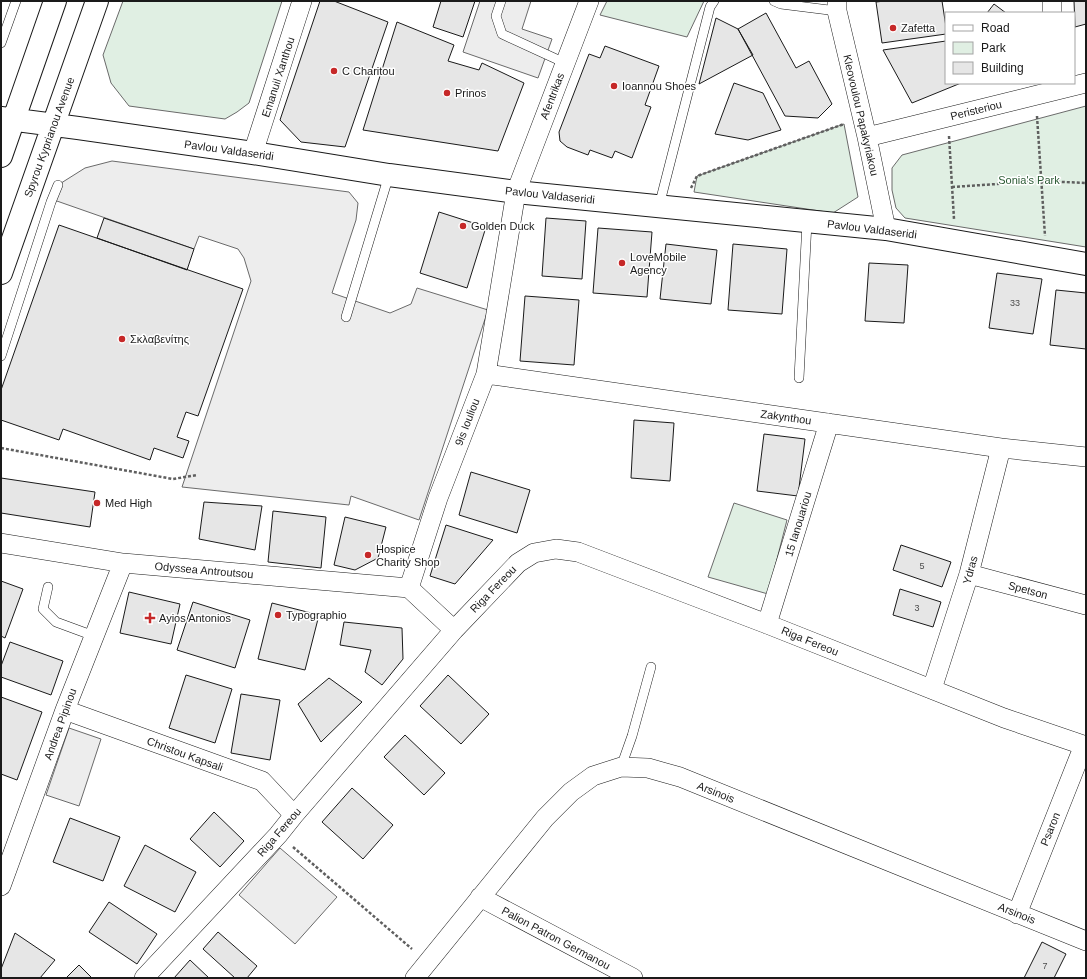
<svg xmlns="http://www.w3.org/2000/svg" width="1087" height="979" viewBox="0 0 1087 979" font-family="Helvetica,sans-serif">
  <style>
    .green { fill: #e0efe3; stroke: #6a6a6a }
    .parking { fill: #ededed; stroke: #6a6a6a }
    .building { fill: #e6e6e6; stroke: #1a1a1a }
    .lines { fill: none; stroke-linecap: round; stroke-linejoin: round }
    .lane-casing { stroke: #1a1a1a; stroke-width: 10 }
    .street-casing { stroke: #1a1a1a; stroke-width: 20 }
    .secondary-casing { stroke: #1a1a1a; stroke-width: 24 }
    .path { stroke: #5f5f5f; stroke-width: 2.5; stroke-dasharray: 3 2; stroke-linecap: butt }
    .lane { stroke: #fff; stroke-width: 9 }
    .street { stroke: #fff; stroke-width: 19 }
    .secondary { stroke: #fff; stroke-width: 22 }
    .poi-dot { fill: #c62828; stroke: #fff; stroke-width: 1.5 }
    .labels { text-anchor: middle; dominant-baseline: central; stroke-width: 3; stroke-linejoin: round; paint-order: stroke }
    .number-label { font-size: 9px; fill: #4d4d4d }
    .poi-label { font-size: 11px; fill: #1a1a1a; stroke: #fff; text-anchor: start }
    .street-label { font-size: 11px; fill: #1a1a1a; stroke: #fff }
    .park-label { font-size: 11px; fill: #2b5a34; stroke: #fff }
  </style>
  <rect width="100%" height="100%" fill="#fff"/>
  <path class="green" d="M123,1H282L249,103L237,112L225,119L129,106L111,83L103,55Z
    M607,1H704L687,37L600,15Z
    M1086,106V247L905,218L896,208L892,190V168L902,155Z
    M844,124L858,197L833,213L694,192L697,176Z
    M734,503L787,520L768,594L708,577Z"/>
  <path class="parking" d="M480,1H531L522,29L552,39L538,78L463,52Z
    M112,161L349,192L358,203L356,220L332,293L390,313L411,304L417,288L488,310L419,520L351,496L349,505L182,487L251,281L244,258L238,249L199,236L194,249L54,200L58,185L85,168Z
    M69,728L101,739L79,806L46,795Z
    M280,848L337,897L295,944L239,895Z"/>
  <path class="building" d="M320,1H334L388,22L345,147L301,142L280,120Z
    M441,1H475L463,37L433,27Z
    M885,1H942L946,27V34L882,43L876,2Z
    M1074,1H1086V24L1075,27Z
    M994,4L1006,13H987Z
    M766,13L796,68L809,61L832,104L818,118L785,116L738,29Z
    M716,18L738,29L753,55L699,84Z
    M397,22L454,45L448,61L479,70L482,63L524,83L498,151L363,130Z
    M946,41V83H961L912,103L883,50Z
    M605,46L659,66L645,105L651,107L632,158L615,151L612,158L590,150L588,155L567,147L560,141L559,132L589,54L600,58Z
    M734,83L763,93L781,130L748,140L715,134Z
    M439,212L486,227L467,288L420,273Z
    M104,218L194,249L187,270L97,238Z
    M546,218L586,221L582,279L542,276Z
    M59,225L243,289L198,416L186,412L177,437L189,441L183,458L154,448L150,460L63,429L59,440L1,420V390Z
    M598,228L652,232L647,297L593,293Z
    M666,244L717,250L711,304L660,299Z
    M733,244L787,249L782,314L728,310Z
    M869,263L908,265L904,323L865,321Z
    M997,273L1042,279L1033,334L989,328Z
    M1056,290L1086,293V349L1050,345Z
    M525,296L579,300L574,365L520,361Z
    M634,420L674,423L670,481L631,478Z
    M764,434L805,439L798,496L757,491Z
    M471,472L530,490L517,533L459,515Z
    M1,478L95,492L90,527L1,513Z
    M204,502L262,506L255,550L199,539Z
    M273,511L326,517L321,568L268,562Z
    M345,517L386,527L378,558L355,570L334,565Z
    M446,525L493,540L455,584L430,576Z
    M901,545L951,562L942,587L893,570Z
    M1,581L23,589L5,638L1,636Z
    M900,589L941,602L933,627L893,615Z
    M129,592L180,604L171,644L120,633Z
    M193,602L250,620L235,668L177,650Z
    M272,603L319,615L305,670L258,659Z
    M344,622L402,628L403,659L382,685L365,672L371,650L340,645Z
    M10,642L63,661L51,695L1,677V666Z
    M186,675L232,689L215,743L169,728Z
    M448,675L489,714L461,744L420,706Z
    M329,678L362,702L321,742L298,704Z
    M241,694L280,700L270,760L231,753Z
    M1,697L42,712L17,780L1,774Z
    M405,735L445,773L424,795L384,757Z
    M352,788L393,825L363,859L322,822Z
    M214,812L244,841L220,867L190,839Z
    M70,818L120,837L103,881L53,862Z
    M145,845L196,872L175,912L124,886Z
    M109,902L157,934L137,964L89,932Z
    M218,932L257,966L247,978H235L203,949Z
    M15,933L55,960L40,978H2L1,977V969Z
    M1042,942L1066,954L1054,978H1024Z
    M190,960L209,978H174Z
    M79,965L92,978H66Z"/>
  <g class="lines">
    <g class="lane-casing">
      <path id="lane" d="M501,1L496,16L502,34L565,63
        M774,1L781,4L837,11
        M1,43L16,1
        M659,206L710,7L714,1
        M346,317L389,175
        M1,356L51,202L58,185
        M799,378L807,222
        M48,587L43,609L56,622L94,636
        M621,767L632,736L651,667"/>
    </g>
    <g class="street-casing">
      <path id="street" d="M837,1V11L867,137L886,229
        M1052,1V13
        M867,137L1086,83
        M253,153L302,1
        M486,374L1001,448L1086,457
        M1,543L123,563L409,588
        M969,574L1086,605
        M409,588L438,498L486,374L516,192L589,1
        M409,588L454,630
        M767,624L829,423
        M932,689L969,574L1001,448
        M65,710L262,781L294,815
        M1,886L65,710L123,563
        M480,897L633,978
        M1017,914L1084,745
        M144,978L278,835L294,815L454,630L518,563L534,553L556,549L578,552L767,624L1004,718L1086,746
        M415,978L545,818L571,792L593,776L621,767L648,768L680,777L1086,941"/>
    </g>
    <g class="secondary-casing">
      <path id="secondary" d="M1,118L78,128L253,153L389,175L516,192L886,229L1086,264
        M1,156L55,1
        M1,273L97,1"/>
    </g>
    <path class="path" d="M1037,116L1045,236
      M949,136L954,219
      M952,187L1042,181L1086,183
      M691,188L697,176L844,124
      M1,448L173,479L197,475
      M293,847L412,949"/>
    <use href="#lane" class="lane"/>
    <use href="#street" class="street"/>
    <use href="#secondary" class="secondary"/>
  </g>
  <g class="poi-dot">
    <circle cx="893" cy="28" r="4"/>
    <circle cx="334" cy="71" r="4"/>
    <circle cx="614" cy="86" r="4"/>
    <circle cx="447" cy="93" r="4"/>
    <circle cx="463" cy="226" r="4"/>
    <circle cx="622" cy="263" r="4"/>
    <circle cx="122" cy="339" r="4"/>
    <circle cx="97" cy="503" r="4"/>
    <circle cx="368" cy="555" r="4"/>
    <circle cx="278" cy="615" r="4"/>
    <path d="M148 612h4v4h4v4h-4v4h-4v-4h-4v-4h4z"/>
  </g>
  <g class="labels">
    <g class="number-label">
      <text x="1015" y="303">33</text>
      <text x="922" y="566">5</text>
      <text x="917" y="608">3</text>
      <text x="1045" y="966">7</text>
    </g>
    <g class="poi-label">
      <text x="901" y="28">Zafetta</text>
      <text x="342" y="71">C Charitou</text>
      <text x="622" y="86">Ioannou Shoes</text>
      <text x="455" y="93">Prinos</text>
      <text x="471" y="226">Golden Duck</text>
      <text x="630" y="257">LoveMobile<tspan x="630" dy="13">Agency</tspan></text>
      <text x="130" y="339">Σκλαβενίτης</text>
      <text x="105" y="503">Med High</text>
      <text x="376" y="549">Hospice<tspan x="376" dy="13">Charity Shop</tspan></text>
      <text x="286" y="615">Typographio</text>
      <text x="159" y="618">Ayios Antonios</text>
    </g>
    <g class="street-label">
      <text transform="translate(278 77) rotate(-72)">Emanuil Xanthou</text>
      <text transform="translate(552 96) rotate(-69)">Afentrikas</text>
      <text transform="translate(976 110) rotate(-14)">Peristeriou</text>
      <text transform="translate(861 115) rotate(77)">Kleovoulou Papakyriakou</text>
      <text transform="translate(49 137) rotate(-70)">Spyrou Kyprianou Avenue</text>
      <text transform="translate(229 150) rotate(8)">Pavlou Valdaseridi</text>
      <text transform="translate(550 195) rotate(6)">Pavlou Valdaseridi</text>
      <text transform="translate(872 229) rotate(7)">Pavlou Valdaseridi</text>
      <text transform="translate(786 417) rotate(8)">Zakynthou</text>
      <text transform="translate(467 422) rotate(-69)">9is Iouliou</text>
      <text transform="translate(798 524) rotate(-73)">15 Ianouariou</text>
      <text transform="translate(204 570) rotate(5)">Odyssea Antroutsou</text>
      <text transform="translate(970 570) rotate(-74)">Ydras</text>
      <text transform="translate(493 589) rotate(-46)">Riga Fereou</text>
      <text transform="translate(1028 590) rotate(15)">Spetson</text>
      <text transform="translate(810 641) rotate(22)">Riga Fereou</text>
      <text transform="translate(60 724) rotate(-70)">Andrea Pipinou</text>
      <text transform="translate(185 754) rotate(20)">Christou Kapsali</text>
      <text transform="translate(716 792) rotate(22)">Arsinois</text>
      <text transform="translate(1050 829) rotate(-68)">Psaron</text>
      <text transform="translate(279 832) rotate(-49)">Riga Fereou</text>
      <text transform="translate(1017 913) rotate(22)">Arsinois</text>
      <text transform="translate(556 938) rotate(28)">Palion Patron Germanou</text>
    </g>
    <g class="park-label">
      <text x="1029" y="180">Sonia's Park</text>
    </g>
  </g>
  <rect width="1087" height="979" fill="none" stroke="#1a1a1a" stroke-width="4"/>
  <rect x="945" y="12" width="130" height="72" fill="#ffffff" stroke="#a3a3a3"/>
  <rect x="953" y="25" width="20" height="6" fill="#ffffff" stroke="#a3a3a3"/>
  <text x="981" y="32" font-size="12" fill="#1a1a1a">Road</text>
  <rect x="953" y="42" width="20" height="12" fill="#e0efe3" stroke="#a3a3a3"/>
  <text x="981" y="52" font-size="12" fill="#1a1a1a">Park</text>
  <rect x="953" y="62" width="20" height="12" fill="#e6e6e6" stroke="#a3a3a3"/>
  <text x="981" y="72" font-size="12" fill="#1a1a1a">Building</text>
</svg>
